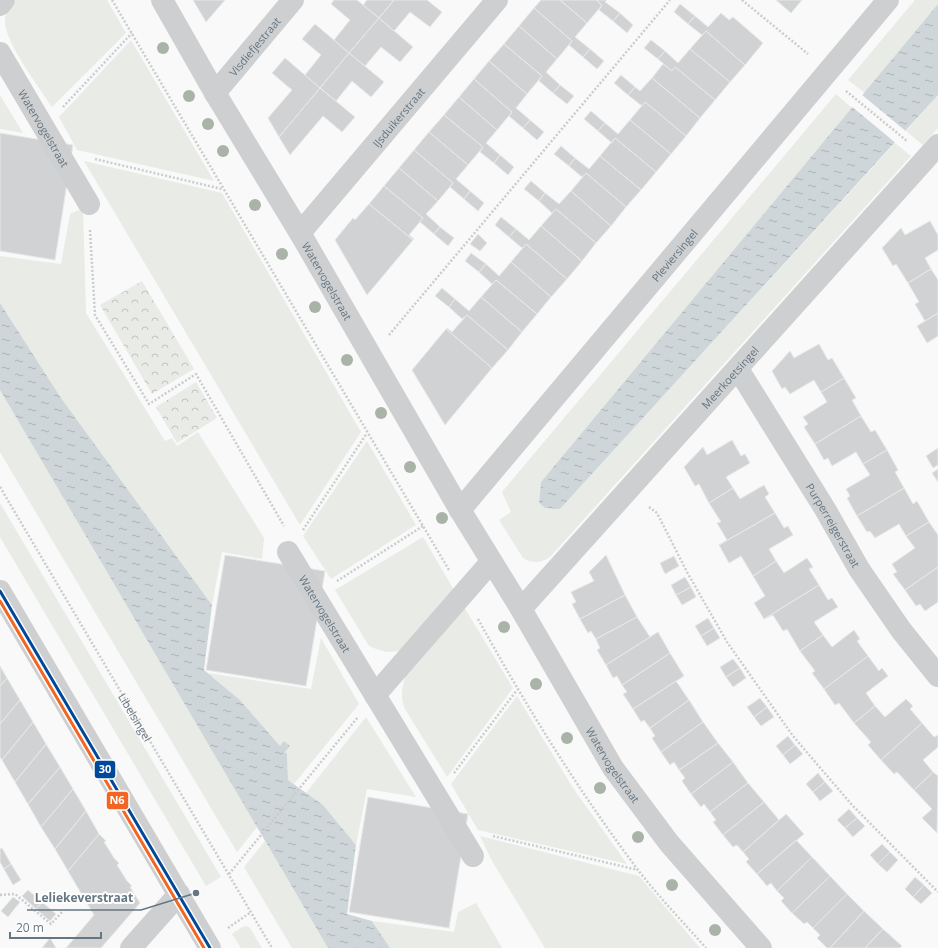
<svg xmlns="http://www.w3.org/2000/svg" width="938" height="948" viewBox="0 0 938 948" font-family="'Open Sans',sans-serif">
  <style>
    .grass { fill: #e8ebe6 }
    .park { fill: url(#park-crowns) }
    .water { fill: url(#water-ripples) }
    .pier { fill: #f9f9f9 }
    .building { fill: #d0d2d3; stroke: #e8e8e8 }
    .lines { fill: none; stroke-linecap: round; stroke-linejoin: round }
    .path { stroke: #cbcccd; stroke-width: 2.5; stroke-dasharray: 2 2; stroke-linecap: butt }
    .minor { stroke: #cecfd0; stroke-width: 22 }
    .bus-1-casing { stroke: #fff; stroke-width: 6 }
    .bus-2-casing { stroke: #fff; stroke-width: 6 }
    .bus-1 { stroke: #004899; stroke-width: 3 }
    .bus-2 { stroke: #f26522; stroke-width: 3 }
    .tree { fill: #a9b3a7 }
    .labels { text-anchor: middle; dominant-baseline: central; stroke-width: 4; stroke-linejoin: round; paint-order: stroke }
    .street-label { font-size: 11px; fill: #657683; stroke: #fff }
    .leader { fill: none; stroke: #657683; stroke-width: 1.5 }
    .callout-dot { fill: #657683; stroke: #fff; stroke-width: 1.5 }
    .callout-label { font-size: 12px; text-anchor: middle; font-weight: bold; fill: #657683; stroke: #fff; stroke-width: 4; stroke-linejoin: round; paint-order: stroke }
    .line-badge { stroke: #fff; stroke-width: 1.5 }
    .badge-label { font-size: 11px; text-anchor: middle; font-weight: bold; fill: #fff }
  </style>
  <defs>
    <pattern id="park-crowns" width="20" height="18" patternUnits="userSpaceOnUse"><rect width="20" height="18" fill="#e8ebe6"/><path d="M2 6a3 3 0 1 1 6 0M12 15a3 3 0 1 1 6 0" fill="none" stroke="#c0c3c0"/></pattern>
    <pattern id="water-ripples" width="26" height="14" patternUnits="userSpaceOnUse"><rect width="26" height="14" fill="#ced6d9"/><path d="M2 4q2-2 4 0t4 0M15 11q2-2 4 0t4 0" fill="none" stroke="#abb2b5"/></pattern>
  </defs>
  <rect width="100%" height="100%" fill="#f9f9f9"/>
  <path class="grass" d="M16,0H107L126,33L52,107C40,89 4,41 5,21C5,13 10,6 16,0Z
    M915,0H938V4L865,93L848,80Z
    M131,40L214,181L77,150L59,117Z
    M836,94L852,108L541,482L539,503L545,508L560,509L895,143L911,156L550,557C541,563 532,564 523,558L499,520L511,512L502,492Z
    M0,95L23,133L0,129Z
    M938,95V128L923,145L906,131Z
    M84,161L222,193L361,432L300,525Z
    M83,208L86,313L165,441L172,438L177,446L198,432L264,538L262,559L222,552L212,605L61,398L0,303V256L61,264L70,214Z
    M0,390L257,827L237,852L0,452Z
    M367,441L416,525L331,579L303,536Z
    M0,503L221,877L206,886L0,537Z
    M423,537L454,590L401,650C389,654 380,651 369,646L335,590Z
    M464,607L513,688L447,777L405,709C400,697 402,688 405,676Z
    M321,638L359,704L294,784L288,780L287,754L285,752L290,746L286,743L280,746L240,700L208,673L311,689Z
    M517,696L573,788L627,864L478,830L451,784Z
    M366,717L416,797L367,789L356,845L323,805L306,793Z
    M480,836L639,876L700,948H545L492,861Z
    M265,841L328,948H292L244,867Z
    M476,903L502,948H390L372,921L454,932L458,912Z
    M247,926L250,928L262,948H241L232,934L242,927Z"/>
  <path class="park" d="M142,281L194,369L152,394L100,305Z
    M196,382L217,418L177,443L156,407Z"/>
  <path class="water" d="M938,4V95L560,509L545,508L539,503L541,482Z
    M0,303L61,398L212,605L204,670L240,700L280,746L284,741L290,746L285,752L287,754L288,780L323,805L356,845L347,914L372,921L390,948H328L0,390Z"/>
  <path class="pier" d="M861,94L908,133L897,144L851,106Z"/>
  <path class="building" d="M193,0H225L206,22Z
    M334,0H357L379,18L349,53L334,40L350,20L331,4Z
    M367,0H394L379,18L363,5Z
    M394,0H427L442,12L430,27L410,12L394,31L379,18Z
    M541,0H560L587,23L575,37L590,49L583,57L569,45L572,41L534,8Z
    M560,0H596L602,5L587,23Z
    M596,0H607L605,2L620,13L613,21L599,10L602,5Z
    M776,0H802L791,13Z
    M680,4L695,16L688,24L674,12Z
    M534,8L572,41L557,59L519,26Z
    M620,13L633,25L627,33L613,21Z
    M721,13L729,20L733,17L763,43L745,65L706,31L702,35L688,24L695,16L708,27Z
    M379,18L413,47L400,62L381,47L365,66L349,53Z
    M315,24L349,53L320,88L305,75L321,55L302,39Z
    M519,26L557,59L546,72L560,85L553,93L539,81L542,76L504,44Z
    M706,31L745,65L730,82L690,49Z
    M651,40L665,51L658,59L644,48Z
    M504,44L542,76L527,94L489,61Z
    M590,49L604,61L597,69L583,57Z
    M690,49L730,82L715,100L675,67L672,71L658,59L665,51L678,63Z
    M349,53L384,82L371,97L352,81L336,101L320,88Z
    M285,58L320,88L279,137L268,118L292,90L272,73Z
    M489,61L527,94L516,108L530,120L523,128L509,116L512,112L474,79Z
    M663,64L672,71L675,67L715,100L700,118L652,78Z
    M621,75L635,87L628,95L614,83Z
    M652,78L700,118L686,136L645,102L642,106L628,95L635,87L640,91Z
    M474,79L512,112L497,130L459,97Z
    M560,85L574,96L567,104L553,93Z
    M320,88L355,117L342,132L323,116L290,155L279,137Z
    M459,97L497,130L486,143L500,155L494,163L480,152L483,147L444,115Z
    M645,102L686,136L671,154L630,120Z
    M591,111L605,123L598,131L584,119Z
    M444,115L483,147L468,165L429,132Z
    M530,120L544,132L537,140L523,128Z
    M630,120L671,154L656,172L615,138L612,143L598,131L605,123L618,134Z
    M429,132L468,165L456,179L470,191L464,199L450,187L453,183L414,150Z
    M0,133L73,145L55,260L0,251Z
    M615,138L656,172L641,190L600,156Z
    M561,146L575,158L569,166L554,154Z
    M414,150L453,183L438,201L399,168Z
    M500,155L514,167L508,175L494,163Z
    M600,156L641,190L626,207L586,173L582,177L569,166L575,158L589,169Z
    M399,168L438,201L426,214L440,227L434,234L420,222L423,218L384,186Z
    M586,173L626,207L611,226L571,191Z
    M531,181L545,193L539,201L524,189Z
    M384,186L423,218L409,235L414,239L413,240L369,204Z
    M470,191L484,203L478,211L464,199Z
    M571,191L611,226L596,243L556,209L552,213L539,201L545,193L559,204Z
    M369,204L413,240L367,295L335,240L353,218L355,220Z
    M556,209L596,243L582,261L541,226Z
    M501,217L516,229L509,237L495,225Z
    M930,221L938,235V250L925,258L931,269L908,283L896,264L893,266L882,248L901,228L905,235Z
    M541,226L582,261L567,279L526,244L522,248L509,237L516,229L529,240Z
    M440,227L454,238L448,246L434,234Z
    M478,234L487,243L480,251L470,244Z
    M526,244L567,279L551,297L511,262Z
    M471,253L486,264L479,272L465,261Z
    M511,262L551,297L537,314L496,280L492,284L479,272L486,264L499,276Z
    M931,269L938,280V313L925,321L915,304L919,302L908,283Z
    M496,280L537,314L522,332L481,297Z
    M442,288L455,299L449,307L435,296Z
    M481,297L522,332L508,350L467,315L462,319L449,307L455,299L469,311Z
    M938,313V336L927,343L917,326Z
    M467,315L508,350L492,368L446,329L447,328L452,332Z
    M446,329L492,368L445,425L412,370Z
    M819,344L828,360L832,358L844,378L821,392L814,380L790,394L785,387L782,389L772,371L790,351L794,358Z
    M844,378L856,398L852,400L861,416L815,444L804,427L808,424L803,417L827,402L821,392Z
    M861,416L871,432L875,430L887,450L863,464L856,452L832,466L828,458L824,460L815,444Z
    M732,440L741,456L745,454L750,463L726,477L733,488L709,503L699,484L695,486L684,467L703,447L707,455Z
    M938,448V465L933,468L926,456Z
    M887,450L898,470L895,472L904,488L857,516L847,498L850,496L846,489L870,475L863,464Z
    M938,469V482L932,473Z
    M764,485L769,494L765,497L775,513L719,545L727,540L717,523L721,522L709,503L733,488L740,499Z
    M904,488L913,504L917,501L929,522L906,536L899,524L875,538L870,531L867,532L857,516Z
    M775,513L784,528L788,526L793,535L769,549L776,561L753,576L741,556L729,563L719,545Z
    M929,522L938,535V567L905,590L893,574L897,572L892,564L915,548L906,536Z
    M225,555L325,571L306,686L206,670Z
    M606,555L625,595L580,619L572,604L576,602L571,592L594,581L589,572Z
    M674,556L679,566L665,574L660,563Z
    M807,558L813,567L809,569L819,585L764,619L754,603L765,596L753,576L776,561L784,573Z
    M938,567V602L925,611L920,604L916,606L905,590Z
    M685,577L691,587L676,595L671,585Z
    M819,585L828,600L832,598L838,607L814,622L823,635L800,651L787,629L783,631L773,615L764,619Z
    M691,587L696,597L682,605L676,595Z
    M625,595L637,617L596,639L591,631L588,633L580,619Z
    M637,617L650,637L606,665L597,650L600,648L596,639Z
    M708,618L714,628L701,636L695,626Z
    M714,628L720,638L707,646L701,636Z
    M854,630L860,639L857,641L868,656L824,689L812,673L815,671L800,651L823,635L832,647Z
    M658,632L670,653L622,685L617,676L613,678L606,665Z
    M670,653L684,676L633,709L623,694L627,692L622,685Z
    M868,656L879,671L882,668L888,676L866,693L875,706L854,723L839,703L835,705L824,689Z
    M733,659L740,668L726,677L720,667Z
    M0,666L7,678L0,686Z
    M740,668L746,678L733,687L726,677Z
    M7,678L20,700L0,724V686Z
    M676,681L689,700L650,728L644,720L641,722L633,709Z
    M760,698L767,707L754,717L747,707Z
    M906,699L913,706L910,709L922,723L881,760L868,745L871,742L854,723L875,706L885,717Z
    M20,700L33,722L2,760L0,757V724Z
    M689,700L703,722L661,752L652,738L655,736L650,728Z
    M767,707L774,717L761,726L754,717Z
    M33,722L46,744L15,782L2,760Z
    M703,722L718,743L679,770L674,762L670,765L661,752Z
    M922,723L934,737L938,735V747L923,760L933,772L914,790L897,772L894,774L881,760Z
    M788,736L795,745L783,755L776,746Z
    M718,743L733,762L691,794L682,781L685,778L679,770Z
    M46,744L60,767L28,804L15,782Z
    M795,745L803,754L790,764L783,755Z
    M733,762L748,783L710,812L704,804L701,807L691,794Z
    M60,767L73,789L41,827L28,804Z
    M933,772L938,776L937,833L922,818L932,809L914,790Z
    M818,773L825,782L813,792L806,784Z
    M825,782L833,791L820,801L813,792Z
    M748,783L764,802L723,835L713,822L716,820L710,812Z
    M73,789L86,811L55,849L41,827Z
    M368,797L468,814L449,928L349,912Z
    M764,802L779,820L743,852L737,845L733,847L723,835Z
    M849,809L857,818L845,828L837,820Z
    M86,811L99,834L68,871L55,849Z
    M786,814L804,834L757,874L746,862L749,859L743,852Z
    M857,818L865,826L853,837L845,828Z
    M99,834L106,841L104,842L114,858L119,863L117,865L127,881L132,886L130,887L140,903L101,948H66L94,915L68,871Z
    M796,840L812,857L777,891L771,883L767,886L757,874Z
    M882,844L890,852L878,864L870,855Z
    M2,848L11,864L4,869L0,862V849Z
    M890,852L898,860L887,872L878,864Z
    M812,857L830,876L792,913L781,901L784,898L777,891Z
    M11,864L21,880L13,885L4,869Z
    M830,876L847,894L813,928L807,922L804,924L792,913Z
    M915,877L924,885L913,897L905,889Z
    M924,885L932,893L921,904L913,897Z
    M28,890L42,902L36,909L22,896Z
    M847,894L864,911L830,948H827L817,938L820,935L813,928Z
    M13,897L20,902L8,917L1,911Z
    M42,902L56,914L50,921L36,909Z
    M864,911L883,929L865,948H830Z
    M883,929L902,946L900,948H865Z
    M50,938L56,948H42Z"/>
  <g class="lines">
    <g class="path">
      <path d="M112,0L449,570"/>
      <path d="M742,0L808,54"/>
      <path d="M846,91L907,141"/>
      <path d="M63,107L132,33"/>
      <path d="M95,159L222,189"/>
      <path d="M90,230L95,315L149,404L196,374L284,526"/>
      <path d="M389,335L670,0"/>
      <path id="s1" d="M0,487L272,948"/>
      <path d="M649,507L657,513L687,572L727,642L793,736L852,805L938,892"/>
      <path d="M303,530L367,433"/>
      <path d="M337,581L423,526"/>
      <path d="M478,619C526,706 578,790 638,870C659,897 683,922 706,948"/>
      <path d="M454,773L517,690"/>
      <path d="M493,836L638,870"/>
      <path d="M229,874L358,717"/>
      <path d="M0,895L15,894L51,924L63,911"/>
      <path d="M228,928L251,912"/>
    </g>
    <g class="minor">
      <path id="s2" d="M162,0L215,93L300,233L460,510L521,609L613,768L669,843L761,948"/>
      <path d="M0,5L4,0"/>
      <path id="s3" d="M0,53L89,204"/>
      <path id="s4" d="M215,93L293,0"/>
      <path id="s5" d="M300,233L497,0"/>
      <path id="s6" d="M738,369L825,509L859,569L901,630L938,676"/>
      <path id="s7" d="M460,510L888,0"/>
      <path id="s8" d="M288,552L473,856"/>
      <path d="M0,591L210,948"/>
      <path id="s9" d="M521,609L938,145"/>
      <path d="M375,695L491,562"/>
      <path d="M131,948L179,894"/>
    </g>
    <g class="bus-1-casing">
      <path id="bus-1" d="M0,591L210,948"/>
    </g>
    <g class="bus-2-casing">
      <path id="bus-2" d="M0,601L204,948"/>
    </g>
    <use href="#bus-1" class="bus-1"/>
    <use href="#bus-2" class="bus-2"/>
  </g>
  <g class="tree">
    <circle cx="163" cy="48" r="6"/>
    <circle cx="189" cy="96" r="6"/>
    <circle cx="208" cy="124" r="6"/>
    <circle cx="223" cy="151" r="6"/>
    <circle cx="255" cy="205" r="6"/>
    <circle cx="282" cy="254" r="6"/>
    <circle cx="315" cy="307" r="6"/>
    <circle cx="347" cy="360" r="6"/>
    <circle cx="381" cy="413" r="6"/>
    <circle cx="410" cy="467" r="6"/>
    <circle cx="442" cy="518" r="6"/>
    <circle cx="504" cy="627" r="6"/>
    <circle cx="536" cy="684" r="6"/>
    <circle cx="567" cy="738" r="6"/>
    <circle cx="600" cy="788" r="6"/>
    <circle cx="638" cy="837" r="6"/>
    <circle cx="672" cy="885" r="6"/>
    <circle cx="715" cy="930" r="6"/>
  </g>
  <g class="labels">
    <g class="street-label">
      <text stroke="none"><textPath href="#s4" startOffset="61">Visdiefjestraat</textPath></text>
      <text stroke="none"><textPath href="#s5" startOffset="152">IJsduikerstraat</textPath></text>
      <text stroke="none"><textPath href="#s3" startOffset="87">Watervogelstraat</textPath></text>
      <text stroke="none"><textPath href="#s7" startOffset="333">Pleviersingel</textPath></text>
      <text stroke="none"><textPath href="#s2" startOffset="326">Watervogelstraat</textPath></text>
      <text stroke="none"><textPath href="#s9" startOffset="312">Meerkoetsingel</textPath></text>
      <text stroke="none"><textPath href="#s6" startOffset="183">Purperreigerstraat</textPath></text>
      <text stroke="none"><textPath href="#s8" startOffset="72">Watervogelstraat</textPath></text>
      <text stroke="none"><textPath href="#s1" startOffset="267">Libelsingel</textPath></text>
      <text stroke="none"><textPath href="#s2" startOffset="888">Watervogelstraat</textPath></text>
    </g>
  </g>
  <path class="leader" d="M196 893L141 910H27"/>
  <circle class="callout-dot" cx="196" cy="893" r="4"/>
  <g class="callout-label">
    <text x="84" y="902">Leliekeverstraat</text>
  </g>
  <g class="line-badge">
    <rect x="94" y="760" width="22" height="19" rx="4" fill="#004899"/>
    <rect x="106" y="791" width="23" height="19" rx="4" fill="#f26522"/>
  </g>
  <g class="badge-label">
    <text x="105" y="773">30</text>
    <text x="117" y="804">N6</text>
  </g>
  <path d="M10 932v6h91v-6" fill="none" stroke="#657683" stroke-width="2"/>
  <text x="16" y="932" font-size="12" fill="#657683" stroke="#ffffff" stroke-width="3" paint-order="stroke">20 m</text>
</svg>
